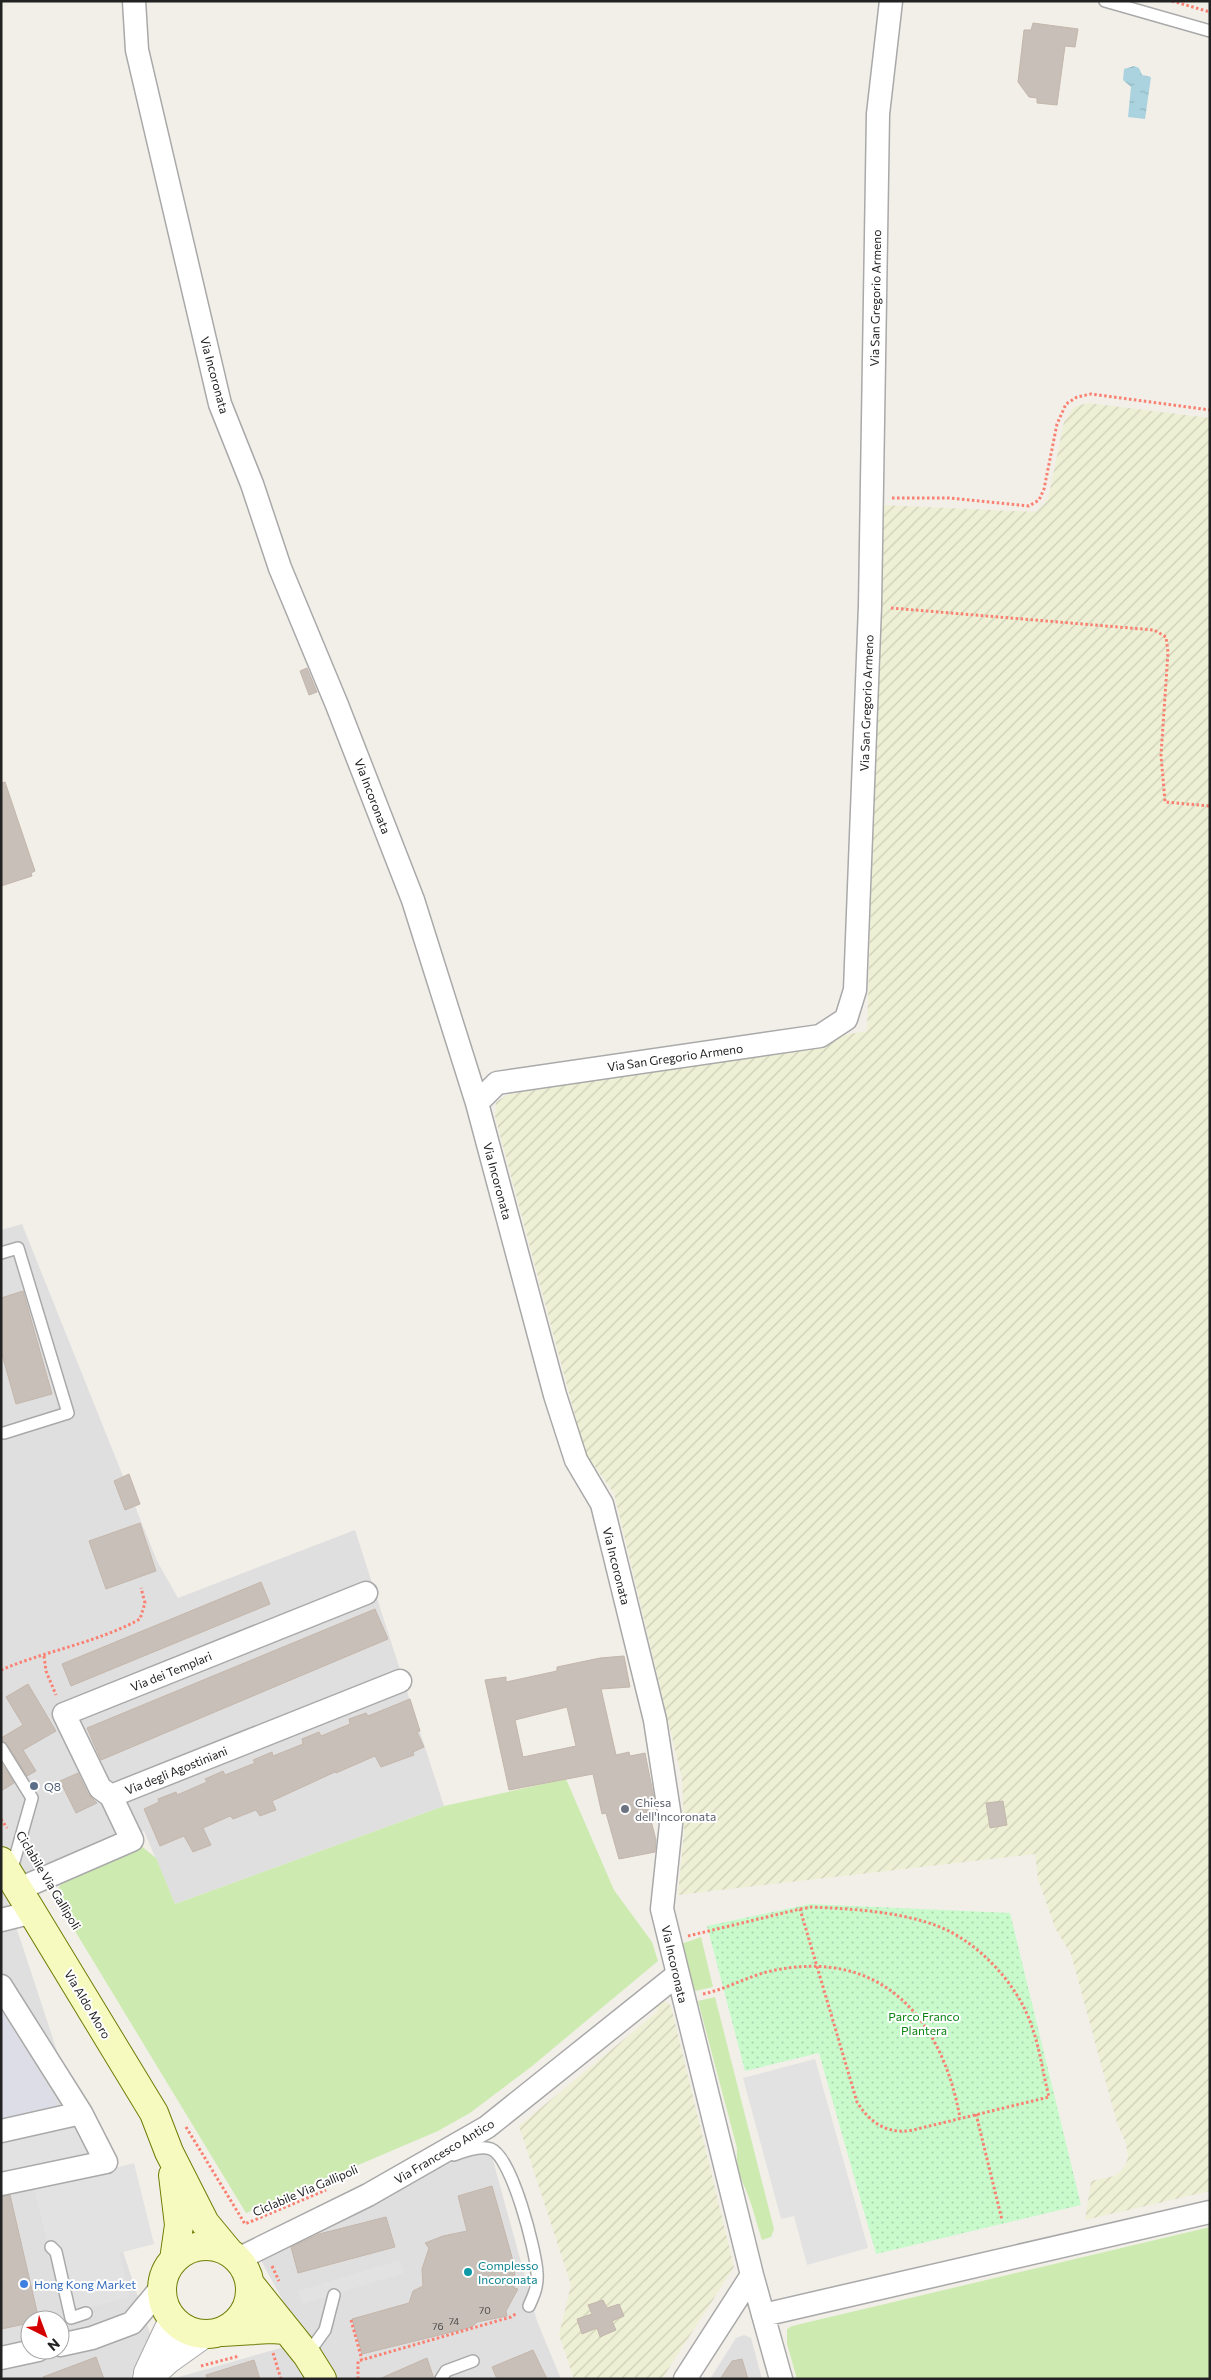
<svg xmlns="http://www.w3.org/2000/svg" width="1211" height="2380" viewBox="0 0 1211 2380" font-family="Commissioner,sans-serif">
  <style>
    .residential { fill: #e0dfdf; fill-rule: evenodd }
    .farmland { fill: url(#farmland-furrows) }
    .grass { fill: #cdebb0 }
    .park { fill: url(#park-dots) }
    .parking { fill: #e2e2e2 }
    .plaza { fill: #dddde8 }
    .water { fill: url(#water-ripples) }
    .building { fill: #c7bfb8; stroke: #c4b6ab; fill-rule: evenodd }
    .lines { fill: none; stroke-linecap: round; stroke-linejoin: round }
    .service-casing { stroke: #a9a9a9; stroke-width: 14 }
    .minor-casing { stroke: #a9a9a9; stroke-width: 25 }
    .tertiary-casing { stroke: #a9a9a9; stroke-width: 30 }
    .secondary-casing { stroke: #707d05; stroke-width: 30 }
    .path { stroke: #fa8072; stroke-width: 3; stroke-dasharray: 2.5 2.5; stroke-linecap: butt }
    .service { stroke: #fff; stroke-width: 11 }
    .minor { stroke: #fff; stroke-width: 22 }
    .tertiary { stroke: #fff; stroke-width: 28 }
    .secondary { stroke: #f7fabf; stroke-width: 28 }
    .service-dot { fill: #5c6f8a; stroke: #fff; stroke-width: 2 }
    .worship-dot { fill: #6b7280; stroke: #fff; stroke-width: 2 }
    .culture-dot { fill: #0f9aa8; stroke: #fff; stroke-width: 2 }
    .shop-dot { fill: #3f7fe0; stroke: #fff; stroke-width: 2 }
    .labels { text-anchor: middle; dominant-baseline: central; stroke-width: 4; stroke-linejoin: round; paint-order: stroke }
    .number-label { font-size: 10px; fill: #4b4948 }
    .street-label { font-size: 12px; fill: #222; stroke: #fff }
    .service-label { font-size: 12px; fill: #4e5e75; stroke: #fff; text-anchor: start }
    .worship-label { font-size: 12px; fill: #5b616d; stroke: #fff; text-anchor: start }
    .park-label { font-size: 12px; fill: #0c8416; stroke: #fff }
    .culture-label { font-size: 12px; fill: #0d838f; stroke: #fff; text-anchor: start }
    .shop-label { font-size: 12px; fill: #366cbe; stroke: #fff; text-anchor: start }
  </style>
  <defs>
    <pattern id="farmland-furrows" width="10" height="10" patternUnits="userSpaceOnUse" patternTransform="scale(1.25)"><rect width="10" height="10" fill="#eef0d5"/><path d="M-1 1l2-2M0 10L10 0M9 11l2-2" fill="none" stroke="#ccceb7"/></pattern>
    <pattern id="park-dots" width="8" height="8" patternUnits="userSpaceOnUse" patternTransform="scale(1.25)"><rect width="8" height="8" fill="#c8facc"/><path d="M2 2h.1M6 6h.1" fill="none" stroke="#acd6af" stroke-width="1.8" stroke-linecap="round"/></pattern>
    <pattern id="water-ripples" width="26" height="14" patternUnits="userSpaceOnUse" patternTransform="scale(1.25)"><rect width="26" height="14" fill="#aad3df"/><path d="M2 4q2-2 4 0t4 0M15 11q2-2 4 0t4 0" fill="none" stroke="#92b5bf"/></pattern>
  </defs>
  <rect width="100%" height="100%" fill="#f2efe9"/>
  <path class="residential" d="M22,1224L157,1561L178,1598L355,1530L444,1806L175,1904L144,1831L4,1890L165,2379H1V1230ZM30,2320H60V2350H30Z
    M487,2138L537,2321L561,2379H172L305,2341L258,2255Z
    M744,2335L751,2338L762,2379H710L736,2338Z"/>
  <path class="farmland" d="M1088,403L1210,418V2191L1085,2220L1091,2181L1114,2176L1123,2169L1128,2158L1126,2143L1117,2123L1071,1954L1055,1928L1038,1879L1035,1854L678,1895L684,1832L682,1779L614,1493L585,1453L495,1116L496,1102L509,1094L867,1031L883,505L1036,512L1048,499L1064,422L1074,407Z
    M664,2000L671,2006L734,2267L662,2379H574L559,2335L571,2285L519,2126L657,2012L658,2009L653,2002Z"/>
  <path class="grass" d="M566,1779L614,1890L652,1942L658,1961L531,2067L470,2113L438,2131L246,2213L55,1898L63,1877L140,1845L156,1858L175,1904L444,1806Z
    M701,1937L713,1987L695,1991L681,1944Z
    M715,1997L774,2229L771,2237L762,2240C757,2226 754,2211 749,2198C741,2175 736,2175 737,2148L698,2001Z
    M1210,2227V2379H797L787,2344V2329L792,2326Z"/>
  <path class="park" d="M810,1904L1010,1913L1081,2205L876,2254L819,2053L745,2071L707,1926Z"/>
  <path class="parking" d="M815,2059L868,2248L807,2265L794,2216L781,2219L743,2078Z
    M76,2114L91,2165L1,2184V2131Z
    M134,2163L154,2244L119,2253L130,2297L65,2314L34,2189Z
    M400,2260L404,2273L302,2304L298,2291Z"/>
  <path class="plaza" d="M1,2009L57,2101V2107L1,2123Z"/>
  <path class="water" d="M1134,66L1139,68L1142,75L1151,77L1145,119L1128,117L1131,87L1123,80L1124,69Z"/>
  <path class="building" d="M1033,23L1078,29L1075,47L1065,46L1057,105L1037,103V98L1029,97L1018,82L1024,30H1031Z
    M307,668L317,692L309,695L300,671Z
    M5,782L35,871L31,873L32,876L1,886V783Z
    M23,1291L52,1394L16,1404L1,1351V1298Z
    M129,1474L140,1504L125,1510L114,1481Z
    M140,1523L156,1571L106,1589L89,1541Z
    M261,1582L270,1604L71,1686L62,1664Z
    M375,1609L388,1639L101,1760L87,1728Z
    M624,1656L630,1687L601,1689L616,1755L629,1752L630,1756L645,1753L655,1803L647,1805L656,1840L655,1852L619,1859L606,1813L602,1814L593,1774L509,1790L485,1680L506,1677V1682L557,1671V1667L600,1658ZM567,1707L576,1746L523,1757L515,1720Z
    M28,1684L56,1731L23,1750L36,1771L27,1776L7,1744L1,1741V1738L23,1725L6,1697Z
    M410,1699L420,1731L417,1732L424,1747L413,1752L414,1755L381,1767L375,1756L336,1773L335,1772L272,1801L276,1810L260,1816L256,1810L233,1819L230,1816L203,1828L211,1845L193,1852L184,1836L160,1846L144,1809L159,1802L158,1799L176,1792L177,1795L207,1782L205,1779L223,1771L225,1775L255,1763L253,1760L272,1752L273,1756L303,1744L302,1739L319,1732L321,1736L350,1724L349,1719L366,1713L368,1716Z
    M1,1763L14,1783L1,1791Z
    M78,1773L88,1794L97,1803L76,1813L60,1781Z
    M1003,1801L1007,1825L990,1828L986,1803Z
    M492,2186L515,2268L514,2288L518,2289L506,2311L507,2316L477,2322L472,2327L362,2354L352,2319L409,2303L413,2291L423,2286L422,2269L429,2248L425,2243L443,2236L467,2231L458,2196Z
    M10,2195L39,2320H30V2323L1,2329V2197Z
    M386,2217L395,2247L298,2273L291,2247L319,2234Z
    M603,2300L607,2308L619,2304L624,2316L612,2321L616,2330L600,2337L597,2328L582,2334L577,2319L592,2314L588,2305Z
    M533,2350L547,2379H497L492,2367Z
    M96,2357L104,2379H43V2377Z
    M427,2358L434,2379H379Z
    M742,2359L748,2379H720L732,2361Z
    M254,2360L260,2379H207L206,2375Z"/>
  <g class="lines">
    <g class="service-casing">
      <path id="service" d="M1105,1L1210,31
        M1,1253L18,1248L68,1413L4,1433
        M1,1748L32,1798L11,1872
        M454,2155C464,2151 480,2145 491,2149C512,2157 536,2251 537,2273C538,2286 534,2295 529,2306
        M51,2247L56,2252L71,2318L86,2313
        M307,2355L325,2330L334,2295
        M441,2379L446,2371L473,2361"/>
    </g>
    <g class="minor-casing">
      <path id="minor" d="M134,1L137,50L220,404L252,484L280,568L337,705L413,900L477,1103L555,1395L576,1460L602,1504L655,1720L671,1824L662,1909L752,2275L781,2379
        M477,1103L497,1083L820,1036L846,1019L855,990L870,606L878,114L891,1
        M111,1796L100,1788L64,1714L366,1593
        M19,1889L132,1840L111,1796L400,1681
        M1,1920L33,1912
        M1,1986L81,2113L106,2162L1,2184
        M1,2131L81,2113
        M238,2259L368,2195L487,2127L677,1975
        M763,2315L1210,2212
        M60,2345L92,2338L132,2323L162,2287
        M1,2358L38,2350
        M685,2379L752,2275"/>
    </g>
    <g class="tertiary-casing">
      <path id="tertiary" d="M148,2373L173,2320
        M147,2379L167,2360L202,2335"/>
    </g>
    <g class="secondary-casing">
      <path id="secondary" d="M1,1861L154,2113L169,2152L205,2223L229,2252
        M173,2175L179,2225L174,2260
        M162 2290a44 44 0 1 1 88 0a44 44 0 1 1-88 0Z
        M250,2284L307,2355L322,2379
        M222,2332L271,2329L286,2330"/>
    </g>
    <path class="path" d="M1172,1L1210,12
      M892,498H949L1029,506L1039,500L1044,489L1057,424L1066,404L1077,397L1091,394L1210,410
      M891,608L1154,630L1166,637L1168,652L1161,755L1165,802L1210,806
      M44,1656L46,1671L56,1695
      M1,1670C45,1651 99,1642 140,1619L145,1603L141,1588
      M1,1819L7,1828
      M688,1936L800,1909L857,2102C870,2123 888,2135 913,2130L1049,2097C1043,2074 1040,2049 1032,2027C1018,1983 975,1938 932,1924C893,1911 852,1909 812,1907L800,1909
      M703,1994C727,1989 748,1976 771,1971C881,1947 942,2018 960,2118
      M976,2114L1002,2220
      M186,2127L245,2224L326,2190
      M272,2266L279,2281
      M351,2320L362,2360
      M273,2353L281,2379
      M201,2366L239,2356
      M358,2379V2361L511,2317L517,2313"/>
    <use href="#service" class="service"/>
    <use href="#minor" class="minor"/>
    <use href="#tertiary" class="tertiary"/>
    <use href="#secondary" class="secondary"/>
  </g>
  <circle class="service-dot" cx="34" cy="1786" r="5"/>
  <circle class="worship-dot" cx="625" cy="1809" r="5"/>
  <circle class="culture-dot" cx="468" cy="2272" r="5"/>
  <circle class="shop-dot" cx="24" cy="2284" r="5"/>
  <g class="labels">
    <g class="number-label">
      <text x="485" y="2310">70</text>
      <text x="454" y="2321">74</text>
      <text x="438" y="2326">76</text>
    </g>
    <g class="street-label">
      <text transform="translate(875 298) rotate(-89)">Via San Gregorio Armeno</text>
      <text transform="translate(215 375) rotate(75)">Via Incoronata</text>
      <text transform="translate(866 703) rotate(-88)">Via San Gregorio Armeno</text>
      <text transform="translate(373 796) rotate(69)">Via Incoronata</text>
      <text transform="translate(675 1057) rotate(-8)">Via San Gregorio Armeno</text>
      <text transform="translate(498 1181) rotate(75)">Via Incoronata</text>
      <text transform="translate(617 1566) rotate(76)">Via Incoronata</text>
      <text transform="translate(171 1671) rotate(-22)">Via dei Templari</text>
      <text transform="translate(176 1770) rotate(-22)">Via degli Agostiniani</text>
      <text transform="translate(49 1880) rotate(59)">Ciclabile Via Gallipoli</text>
      <text transform="translate(675 1964) rotate(77)">Via Incoronata</text>
      <text transform="translate(88 2004) rotate(59)">Via Aldo Moro</text>
      <text transform="translate(444 2151) rotate(-31)">Via Francesco Antico</text>
      <text transform="translate(305 2190) rotate(-23)">Ciclabile Via Gallipoli</text>
    </g>
    <g class="service-label">
      <text x="44" y="1786">Q8</text>
    </g>
    <g class="worship-label">
      <text x="635" y="1802">Chiesa<tspan x="635" dy="14">dell'Incoronata</tspan></text>
    </g>
    <g class="park-label">
      <text x="924" y="2016">Parco Franco<tspan x="924" dy="14">Plantera</tspan></text>
    </g>
    <g class="culture-label">
      <text x="478" y="2265">Complesso<tspan x="478" dy="14">Incoronata</tspan></text>
    </g>
    <g class="shop-label">
      <text x="34" y="2284">Hong Kong Market</text>
    </g>
  </g>
  <rect width="1211" height="2380" fill="none" stroke="#222222" stroke-width="5"/>
  <g transform="translate(45 2335) rotate(138)"><circle r="24" fill="#ffffff" stroke="#a7a7a7"/>
  <path d="M0-4L9 19L0 12L-9 19Z" fill="#d40000"/>
  <text y="-8" font-size="14" font-weight="bold" text-anchor="middle" fill="#222222">N</text>
  </g>
</svg>
